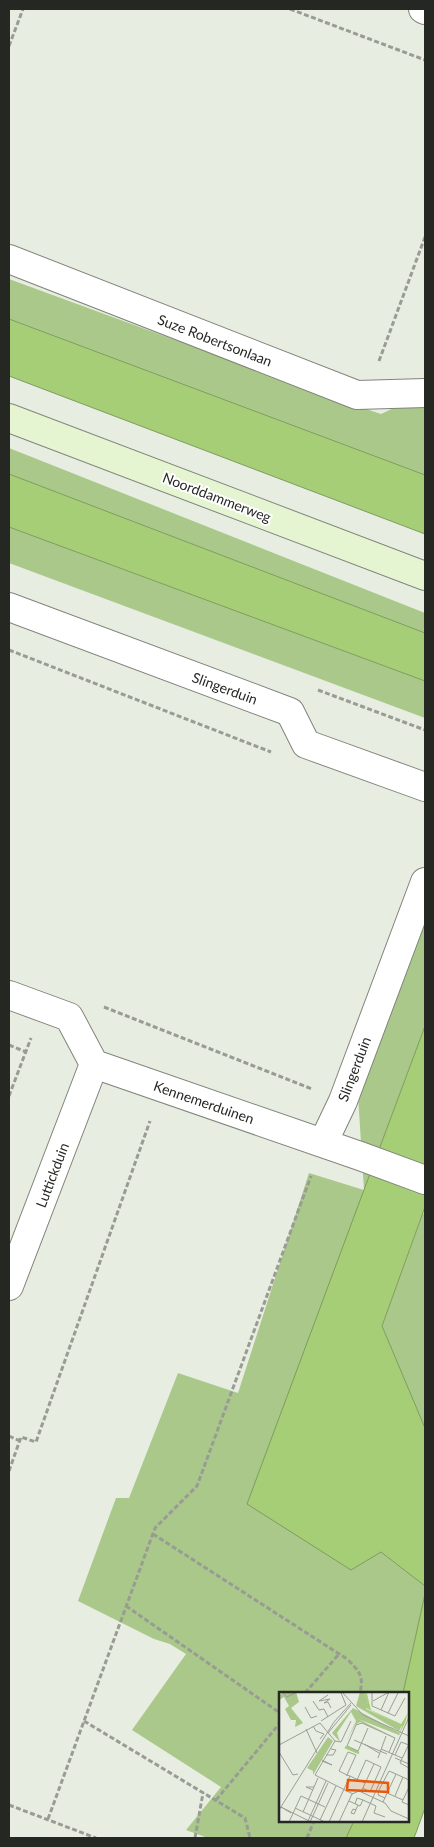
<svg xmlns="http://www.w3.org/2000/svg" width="434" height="1847" viewBox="0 0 434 1847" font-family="Lato,sans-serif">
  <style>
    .green { fill: #a9c88a }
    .water { fill: #a5ce76; stroke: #7f9c5d }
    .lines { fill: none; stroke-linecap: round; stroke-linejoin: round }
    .street-casing { stroke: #80857b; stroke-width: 30 }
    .secondary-casing { stroke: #80857b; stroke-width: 30 }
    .path { stroke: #989c93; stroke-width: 3; stroke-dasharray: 5 2.5; stroke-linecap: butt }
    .street { stroke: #fff; stroke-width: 28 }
    .secondary { stroke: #e5f5d1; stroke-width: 28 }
    .labels { text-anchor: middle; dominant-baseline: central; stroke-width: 4; stroke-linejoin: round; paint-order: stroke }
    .street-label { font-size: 14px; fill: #252723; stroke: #fff }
    .inset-river { fill: none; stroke: #a5ce76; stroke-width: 2.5 }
    .inset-road { fill: none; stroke: #9a9e96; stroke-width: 1 }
    .view { fill: #e8590c; fill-opacity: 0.15; stroke: #e8590c; stroke-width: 2.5 }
    .inset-edge { fill: none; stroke: #252723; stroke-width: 2.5 }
  </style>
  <rect width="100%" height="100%" fill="#e8ede2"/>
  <path class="green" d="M9,279L333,398L381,414L411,400L425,399V475L9,319Z
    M9,448L425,613V633L9,474Z
    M9,527L425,681V718L9,563Z
    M425,914V1026L364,1191L381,1552L425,1586V1594L403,1693H280V1821H354L346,1838H208L186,1830L221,1787L132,1730L186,1654L170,1644L154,1639L78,1601L116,1498H129L178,1373L238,1393L309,1173L364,1190L358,1095Z
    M423,1213L425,1216V1428L382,1326Z"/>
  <path class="water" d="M9,319L425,475V534L9,376Z
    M9,474L425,633V681L9,527Z
    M425,1026V1207L382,1326L425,1428V1586L381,1552L351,1570L247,1504Z
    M425,1594V1808L414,1838H346L354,1821H408V1693H403Z"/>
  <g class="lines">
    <g class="street-casing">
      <path id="street" d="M423,9L425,10
        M9,259L357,395L425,393
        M9,607L290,712L306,744L425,787
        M9,995L69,1017L94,1064L360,1156L425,1180
        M323,1143L343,1101L425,882
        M9,1286L94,1064"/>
    </g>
    <g class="secondary-casing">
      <path id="secondary" d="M9,418L425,576"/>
    </g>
    <path class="path" d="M290,9L425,60
      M9,46L23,9
      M379,361L425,237
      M9,650L271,752
      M318,690L425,730
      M104,1007L312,1089
      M9,1045L26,1052
      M9,1096L31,1038
      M9,1436L20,1441
      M9,1471L21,1437L36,1442L150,1121
      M153,1534L347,1659C359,1671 364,1675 360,1693
      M126,1606L280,1713
      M305,1693L339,1654
      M84,1721L245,1818L250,1838
      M216,1800L280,1723
      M9,1805L96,1838
      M48,1819L155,1528L197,1486L311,1176
      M195,1838L203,1793
      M307,1838L314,1821"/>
    <use href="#street" class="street"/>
    <use href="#secondary" class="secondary"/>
  </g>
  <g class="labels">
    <g class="street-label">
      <text transform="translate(215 340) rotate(21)">Suze Robertsonlaan</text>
      <text transform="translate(217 497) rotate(21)">Noorddammerweg</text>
      <text transform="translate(225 688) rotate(20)">Slingerduin</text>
      <text transform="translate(354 1069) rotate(-69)">Slingerduin</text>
      <text transform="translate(204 1102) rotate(19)">Kennemerduinen</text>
      <text transform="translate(52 1175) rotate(-69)">Luttickduin</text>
    </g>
  </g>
  <g transform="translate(279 1692)">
    <rect width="130" height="130" fill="#e8ede2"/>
    <path d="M5,0H17L20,10L12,16L24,31L16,35L17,28H12L6,17L10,14L5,5L0,8V3ZM81,0H89L85,3L89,9L87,17L123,33L120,39L77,14ZM74,16L121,41L120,43L79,27L115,45L81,30L76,33L67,50L77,29L72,20L58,41L61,50L53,41ZM49,45L54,49L34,83V79L28,76Z" fill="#a9c88a"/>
    <path d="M91,0L88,2L92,18L122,32L129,21L126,31L119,45L123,34L79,12L87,15L89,9L85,3Z" fill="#a5ce76"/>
    <path class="inset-river" d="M66,55L80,61"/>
    <path class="inset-road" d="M3,0L8,5L16,1M63,0L84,23L130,44M93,0V14L116,24L126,6M49,3L40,9L51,7M51,7L45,11L49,10L52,16M34,9L40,18L45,17L49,25M94,9L110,0M26,15L32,26L38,24M102,18L110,0M109,21L119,1M42,29L67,13L62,1M34,34L37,39L45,42L41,47M89,36L79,59L68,54L77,33L83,31L116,46L110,60M27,37L38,61M49,41L72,13M75,48L108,62M56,49L62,50L72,29M85,52L100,61M0,53L41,31L56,49L36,83L74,102M129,54L121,71L130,76M102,57L123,66M0,60L14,83L19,82M69,60L77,63L68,83L60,79ZM47,63H54L57,58L52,57M116,63L122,50L130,53M99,66L107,44M116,66L130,72M43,69L53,73L43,68M71,84L86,91M78,88L87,68L102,75L91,100L84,96M130,95L123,110L130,113M34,98L27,95H35M83,98L95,72M108,101L124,108M116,104L124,85M106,106L99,103L100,98L110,79L117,82M70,109L81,114L84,108M104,110L117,82L130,88M76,112L78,106L84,108L97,114L95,121L106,125M16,116L46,130M0,118L55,30L72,11M77,118L74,117L72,121L75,122L79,113M112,119L130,127M24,120L39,86M12,121L2,115L32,130M41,128L57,94M29,129L47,89M10,130L22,104L46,115M31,130L49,91M50,130L71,84L67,83M60,130L73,102L80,99L106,111L112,119M83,130L130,25"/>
    <path class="view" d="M69,88L109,91V100L68,98Z"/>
    <rect width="130" height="130" class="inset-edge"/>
  </g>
  <rect width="434" height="1847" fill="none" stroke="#252723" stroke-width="20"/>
</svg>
